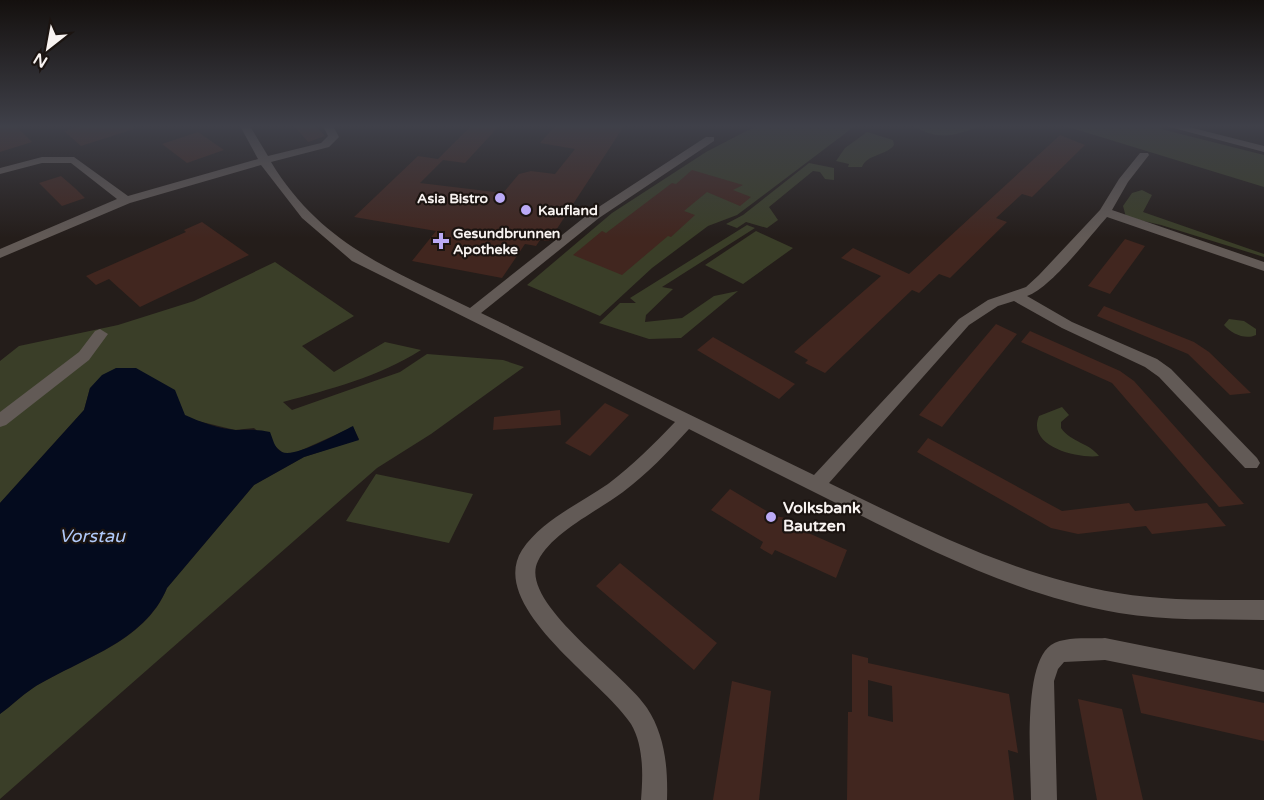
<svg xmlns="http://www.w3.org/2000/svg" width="1264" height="800" viewBox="0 0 1264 800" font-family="'Varela Round',sans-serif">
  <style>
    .green { fill: #3a3e28 }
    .water { fill: #040b1e }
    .building { fill: #41261f; fill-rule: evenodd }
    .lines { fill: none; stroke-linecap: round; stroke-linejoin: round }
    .minor { fill: #625a56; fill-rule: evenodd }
    .poi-dot { fill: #bbaaf6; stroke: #1b1411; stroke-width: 2 }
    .labels { text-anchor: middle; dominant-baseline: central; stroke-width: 4.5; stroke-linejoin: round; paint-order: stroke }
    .far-poi-label { font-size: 14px; font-weight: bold; fill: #f8f3f1; stroke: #1b1411; text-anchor: start }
    .poi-label { font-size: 16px; font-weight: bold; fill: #f8f3f1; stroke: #1b1411; text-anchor: start }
    .water-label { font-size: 18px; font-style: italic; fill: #b1cafa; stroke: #1b1411 }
  </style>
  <rect width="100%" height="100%" fill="#241d1a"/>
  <path class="green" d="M756,126H855L737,215L708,226L652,268L600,316L527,285L612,213L706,152Z
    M913,126H980C954,136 939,141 913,126Z
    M1065,126H1162L1161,129L1264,155V187Z
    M867,132L893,140L894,145C886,156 867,154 862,167H848L849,164L836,161L845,148Z
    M809,163L834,168V180L825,179L820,172L813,171L769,207L778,220L767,228L746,222L737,228L726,224L743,215Z
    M1142,190L1152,195L1143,212L1264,254V257L1161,225L1126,217L1123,206L1132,193Z
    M747,225L755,228L662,287L673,289L646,315L645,322L682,318L714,296L738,291L681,338L649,339L599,323L620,303H636L630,298Z
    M756,231L793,248L743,284L705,265Z
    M275,262L354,316L302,346L334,372L385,342L421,350C378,377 331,389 283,402L292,410L400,372L427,354L503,360L524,367L431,434L377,468L0,799V714C11,706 21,696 33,688C79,659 145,643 167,588L254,485L304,457L359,439L353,427L295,453H283L254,428L235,430L198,421L90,388L84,410L0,503V361L19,346L118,325L194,301Z
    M1229,319L1244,321L1256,329V335C1245,340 1232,334 1224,325Z
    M1062,407L1069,415L1061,422V428C1072,443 1088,442 1099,456C1079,459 1026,447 1039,416Z
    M376,474L473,494L449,543L346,521Z"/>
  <path class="water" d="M116,368H136L175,390L185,415C200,422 220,429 236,430C249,430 258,429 270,432C273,439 274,448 282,452C295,458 339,433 353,426L359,440L304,457L254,485L167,588C144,643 79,659 33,688C21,696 11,706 0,714V503L84,410L90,388L102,375Z"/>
  <path class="building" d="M0,126H16L32,142L0,152Z
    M79,126H133L134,129L81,146L64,131Z
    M294,126H316L325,136L308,142Z
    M471,126H499L465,163L443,160L420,183L503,193L519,174L531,171L555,174L575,149L540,143L555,126H624L549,241L540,240L536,246L525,244L502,278L412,261L436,231L354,217L418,156L438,159Z
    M198,132L224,150L187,163L162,144Z
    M1060,135L1085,145L1032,197L1022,194L996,218L1007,222L950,278L939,274L919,293L912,290L825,373L805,363L808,360L794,352L881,276L841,258L853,248L909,274Z
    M692,170L743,185L733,190L751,197L740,206L707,192L684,211L695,215L671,237L668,236L622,275L573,255L602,231L606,233L672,183L676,184Z
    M61,176L76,189L85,198L62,206L39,183Z
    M202,222L249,255L140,307L109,279L96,285L86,276L186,232L184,230Z
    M1125,239L1145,246L1110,294L1088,286Z
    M1104,306L1194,342L1209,352L1251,393L1230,395L1188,354L1097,316Z
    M996,324L1017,334L942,427L919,415Z
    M1030,331L1120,371L1134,381L1244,504L1219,507L1112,383L1021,342Z
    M713,337L795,384L779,399L697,350Z
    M605,403L629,415L590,456L565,443Z
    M560,410L561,425L493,430L494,417Z
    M928,438L1062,511L1129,503L1135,511L1207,503L1226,526L1152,534L1146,526L1078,534L1051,528L917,452Z
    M730,489L775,516L786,518L797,528L847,550L836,578L775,550L772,555L760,548L763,542L711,510Z
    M620,563L717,643L694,670L596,586Z
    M852,654L868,658V663L1009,694L1018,753L1008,750L1014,800H847L848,712H852ZM868,680L892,686L893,722L868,716Z
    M1132,674L1264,703V741L1141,713Z
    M732,681L771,691L759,800H713Z
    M1078,699L1122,709L1143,800H1097Z"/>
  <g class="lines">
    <path class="minor" d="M240,126H250L268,156L321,143L328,136L323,126H333L339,137L329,147L271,162C321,244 388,268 470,308L591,212L706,137H714V141L599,218L481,313L814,475L959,319L988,300L1026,287L1039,275L1100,210L1119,179L1140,153H1148L1149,155L1128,182L1112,210L1264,262V271L1107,217C1089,237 1051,288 1027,296L1072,322L1157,359L1171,369L1257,458L1260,463L1257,468H1245L1159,377L1145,367L1062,328L1014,301L998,306L969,325L829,483C922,528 1015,576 1118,593C1166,601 1216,600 1264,600V620C1216,619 1166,621 1119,613C1025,597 939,555 856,513C800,485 744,457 689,429C668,452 647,474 623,492C598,511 552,532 538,561C517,602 626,674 647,708C665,735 668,768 667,800H641C643,776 644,746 631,724C605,682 486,607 522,550C542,520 579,504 608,484C632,466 654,444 675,422L352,261L302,218L261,165L130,203L0,258V249L117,199L71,163H42L0,174V168L42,157H74L128,196L258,159Z
      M1166,126H1185L1264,146V152Z
      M100,329L108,334L89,360L6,425L0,427V412L79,352L95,331Z
      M1105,638L1264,670V692L1105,660L1064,662L1058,669L1054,681L1057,800H1031C1031,765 1022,665 1051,645C1064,636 1090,639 1105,638Z"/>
  </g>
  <linearGradient id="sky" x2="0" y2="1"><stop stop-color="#14100e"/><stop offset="0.53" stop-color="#3f4049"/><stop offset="1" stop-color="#3f4049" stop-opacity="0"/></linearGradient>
  <rect width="1264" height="238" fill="url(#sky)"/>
  <g class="poi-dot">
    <circle cx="500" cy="198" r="6"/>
    <circle cx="526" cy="210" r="6"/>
    <path d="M438 232h6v6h6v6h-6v6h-6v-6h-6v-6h6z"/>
    <circle cx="771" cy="517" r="6"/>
  </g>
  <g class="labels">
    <g class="far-poi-label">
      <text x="488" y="198" text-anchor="end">Asia Bistro</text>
      <text x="538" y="210">Kaufland</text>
      <text x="453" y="233">Gesundbrunnen<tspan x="453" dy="16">Apotheke</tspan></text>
    </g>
    <g class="poi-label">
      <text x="783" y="508">Volksbank<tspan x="783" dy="18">Bautzen</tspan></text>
    </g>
    <g class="water-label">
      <text x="92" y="536">Vorstau</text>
    </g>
  </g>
  <g transform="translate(48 48) rotate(211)" stroke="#1b1411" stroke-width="4.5" paint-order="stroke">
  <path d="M0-4.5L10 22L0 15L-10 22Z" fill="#f8f3f1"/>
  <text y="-9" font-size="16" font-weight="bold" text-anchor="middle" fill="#f8f3f1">N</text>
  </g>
</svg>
